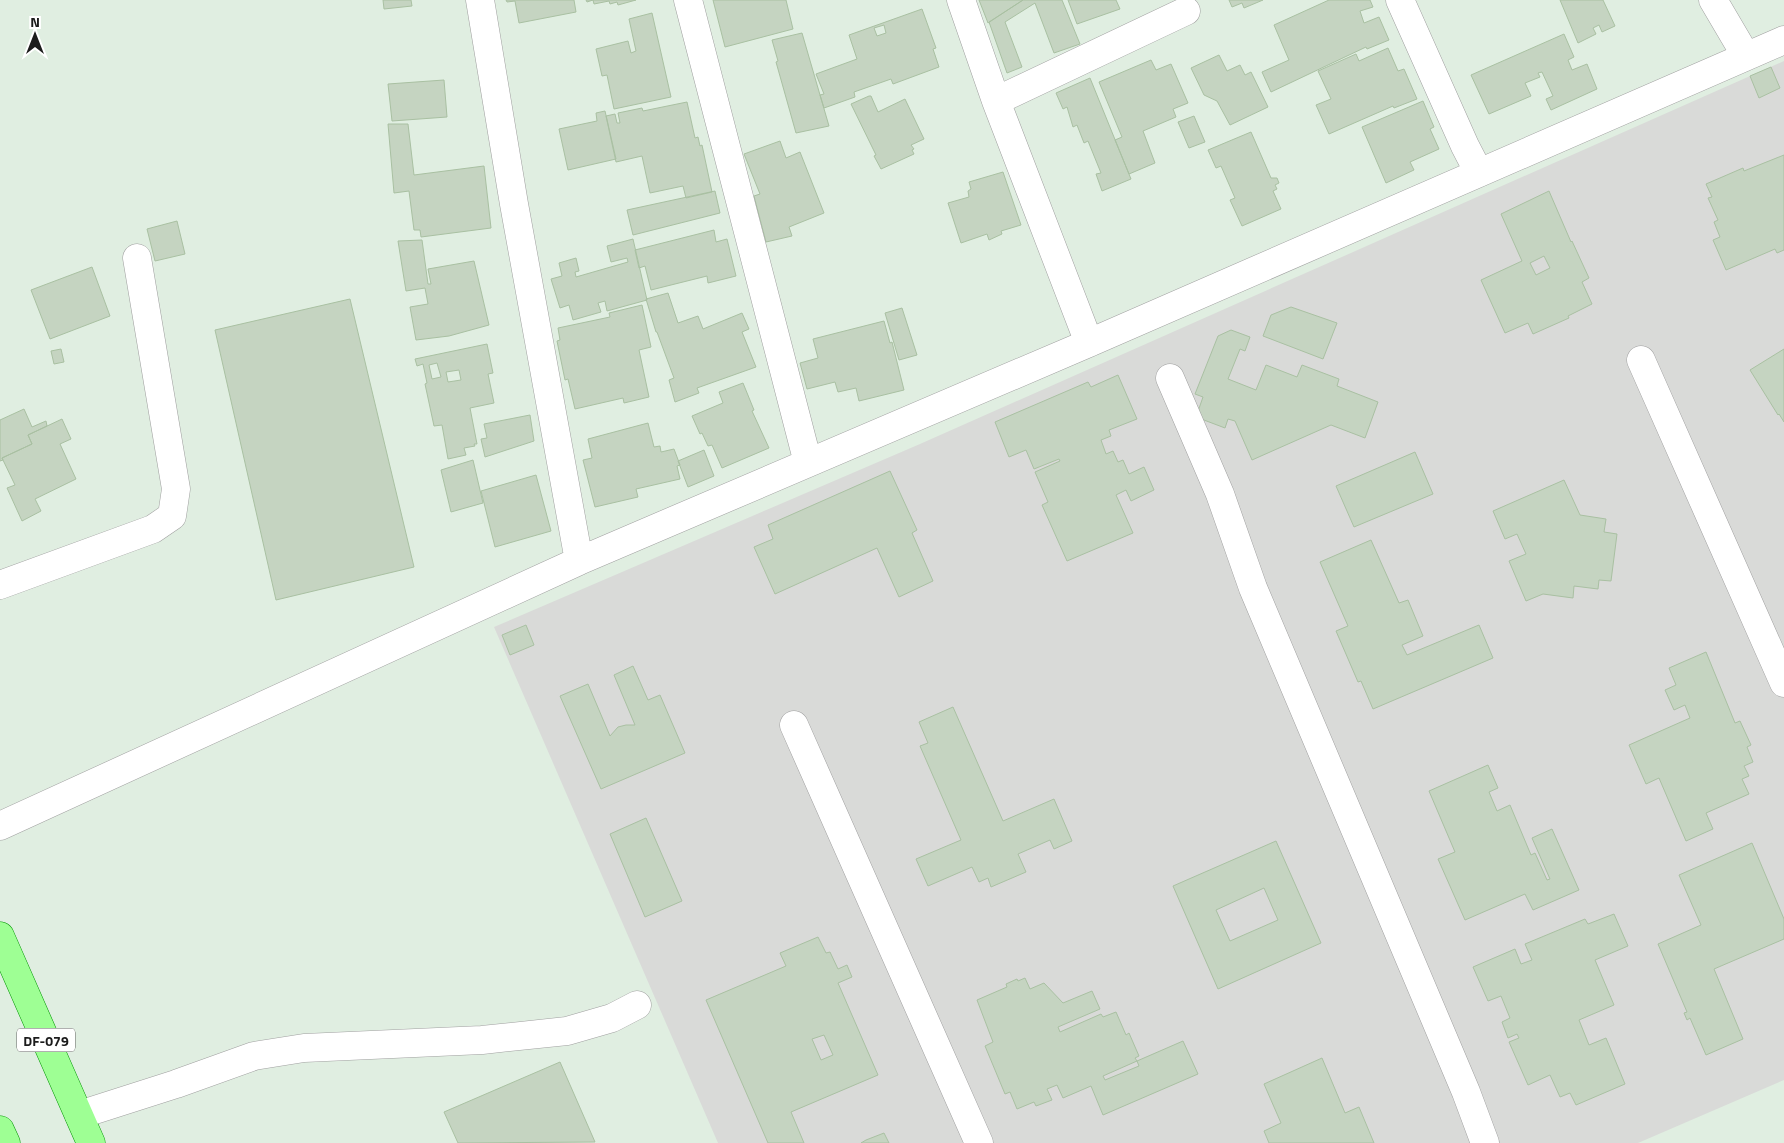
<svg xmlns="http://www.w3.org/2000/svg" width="1784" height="1143" viewBox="0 0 1784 1143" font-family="'Titillium Web',sans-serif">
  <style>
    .residential { fill: #d9dad8 }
    .building { fill: #c5d4c1; stroke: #a9c0a2; fill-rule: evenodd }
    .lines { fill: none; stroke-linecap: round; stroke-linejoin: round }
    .minor-casing { stroke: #a0a0a0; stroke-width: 29 }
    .major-casing { stroke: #009302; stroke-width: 29 }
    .minor { stroke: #fff; stroke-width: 28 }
    .major { stroke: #9eff94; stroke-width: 28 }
    .labels { text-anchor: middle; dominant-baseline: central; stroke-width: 4; stroke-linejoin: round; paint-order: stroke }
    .shield { fill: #fff; stroke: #606060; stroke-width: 1 }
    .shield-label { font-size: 14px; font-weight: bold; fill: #1c1c1c }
  </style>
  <rect width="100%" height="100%" fill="#e0eee1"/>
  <path class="residential" d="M1784,61V1080L1638,1143H718L494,627L920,444Z"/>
  <path class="building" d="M383,0H411L412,6L384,9Z
    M506,0H574L576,12L519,23L515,1L507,2Z
    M586,0H636L618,5L617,2L610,4L609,1L594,4L593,0L587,2Z
    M713,0H786L793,29L725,47Z
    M979,0H1023L988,23Z
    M1023,0H1062L1080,44L1054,53L1035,3L1005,22L1022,67L1007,73L989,22Z
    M1068,0H1116L1120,9L1077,24Z
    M1229,0H1263L1244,8L1242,3L1232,7Z
    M1329,0H1370L1373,7L1360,11L1364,23L1379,17L1389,40L1367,49L1366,47L1271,92L1262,72L1289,60L1274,25Z
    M1560,0H1603L1615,26L1602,32L1599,25L1593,28L1596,34L1578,43Z
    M922,9L936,48L933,49L939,67L893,84L891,79L854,92L855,97L824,108L820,95L824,94L816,74L857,59L849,35ZM884,25L886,33L877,36L874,28Z
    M652,13L671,97L614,109L607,75L602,76L596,49L628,41L631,53L636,51L629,19Z
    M802,33L829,126L796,133L776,62L778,61L772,40Z
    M1564,34L1574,57L1568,60L1572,70L1587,64L1597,89L1551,110L1546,99L1553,96L1542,72L1538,73L1540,77L1525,83L1531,96L1489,114L1471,75Z
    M1388,48L1398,71L1404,69L1417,99L1394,108L1393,106L1329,134L1316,105L1331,99L1318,71L1356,54L1359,61Z
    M1219,55L1227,71L1240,65L1245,75L1251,72L1268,107L1230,125L1217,101L1204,95L1191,68Z
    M1151,60L1156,70L1171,64L1188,103L1173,109L1176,117L1143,131L1155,163L1129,174L1115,140L1122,137L1099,82Z
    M1771,67L1780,88L1759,98L1750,76Z
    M1090,78L1131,179L1102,191L1096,174L1101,173L1088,141L1084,143L1077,125L1073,127L1067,107L1063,109L1056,93Z
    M444,80L447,117L392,121L388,84Z
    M869,96H871L878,112L905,99L924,139L911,145L914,149L912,150L914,154L881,169L874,156L876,155L851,104Z
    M1423,101L1434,127L1430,129L1439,149L1410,162L1414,170L1386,183L1362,127Z
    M687,102L695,138L698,137L700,146L702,145L712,192L686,198L683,186L650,193L642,156L616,162L606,116L615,114L617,123H620L618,113L642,108L643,111Z
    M605,111L616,159L568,170L559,129L597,121L596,113Z
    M1194,116L1205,142L1189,148L1178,122Z
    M388,124H408L414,175L484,166L491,228L421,237L420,230H414L409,191L394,193Z
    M1251,132L1271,178H1277L1279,183L1275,185L1277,189L1273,191L1281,209L1242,226L1230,200L1235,198L1221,166L1216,168L1208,150Z
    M780,141L786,158L800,152L824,213L789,227L792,236L766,242L754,196L760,194L744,154Z
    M1784,155V250L1777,253L1775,249L1726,270L1713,240L1720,237L1714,222L1718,220L1708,198L1712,197L1706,184L1743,168L1744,171Z
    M1003,172L1021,225L1001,231L1002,234L989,240L987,234L961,243L948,203L969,197L968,191L971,189L969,182Z
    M715,191L720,213L633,235L627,210Z
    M1549,191L1571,242L1572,241L1589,278L1582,282L1592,304L1568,316L1569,318L1533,334L1528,323L1505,333L1481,280L1522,261L1501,214ZM1544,256L1550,268L1536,275L1530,263Z
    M177,221L185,254L155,261L147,229Z
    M714,230L716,242L727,239L736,276L708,283L707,276L651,290L645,266L639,268L635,250Z
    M633,239L647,300L607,311L605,301L598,303L601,312L573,320L569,305L560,308L551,279L562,276L559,263L576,258L579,271L575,272L576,277L628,262L627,258L611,262L607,246Z
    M422,240L428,284H431L428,269L474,261L489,325L449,336L416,340L410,307L428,304L425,288L406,291L398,241Z
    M92,267L110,316L50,339L31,290Z
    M668,293L678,323L698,316L703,329L742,313L749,329L742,332L756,367L697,388L699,393L675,402L669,380L674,378L657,332H656L646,299Z
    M350,299L414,567L276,600L215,330Z
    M642,305L651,347L639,350L649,397L624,403L623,398L575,409L568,379L565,380L557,341L560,340L558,328L610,317L609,313Z
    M1291,307L1337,323L1323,359L1263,336L1271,315Z
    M902,308L917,355L899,360L885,313Z
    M884,321L890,343L892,342L904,390L859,401L856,388L838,392L835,382L807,389L800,363L818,358L813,339Z
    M1231,330L1250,337L1245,351L1240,349L1228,379L1256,390L1266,365L1297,377L1302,365L1339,379L1337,386L1378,402L1365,438L1331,425L1252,460L1235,421L1228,419L1225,428L1196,417L1203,397L1195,394L1218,336Z
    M487,344L493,373L488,374L494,403L470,408L477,444H474L475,446L464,448L466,455L448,459L442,425L434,426L425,384L427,383L423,364L417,366L415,359ZM437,363L441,377L432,379L429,365ZM459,370L461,380L448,382L446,372Z
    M61,349L64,362L54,364L51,351Z
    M1784,349V422L1779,414L1778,415L1750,370Z
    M1118,375L1137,419L1109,430L1111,436L1101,440L1106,454L1113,451L1118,462L1123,460L1129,474L1144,467L1154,490L1131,501L1126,490L1116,495L1133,533L1067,561L1042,505L1048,502L1035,472L1060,461L1059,459L1034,469L1026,450L1009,457L995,422L1088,382L1091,387Z
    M743,383L754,410L752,411L769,448L722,468L712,445L708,446L702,433L700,434L692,416L723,403L719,392Z
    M24,409L32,427L46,421L47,426L28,435L32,444L2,458L3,460L0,461V420Z
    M530,415L534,441L485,457L481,439L487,438L484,424Z
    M62,419L71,439L60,444L76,479L35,499L41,511L22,521L7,488L15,485L2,458L32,444L28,435Z
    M648,423L654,447L660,446L661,452L674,449L680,465L677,466L680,479L636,489L638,497L595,507L583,460L592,458L588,439Z
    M704,450L714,476L688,487L678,461Z
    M1415,452L1433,494L1354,527L1336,486Z
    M473,460L483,503L451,512L441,470Z
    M890,471L917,530L912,533L933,581L899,597L877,548L775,594L754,547L773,539L768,525Z
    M536,475L551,531L495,547L481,491Z
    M1564,480L1580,515L1606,519L1604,532L1617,534L1611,581L1599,580L1598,589L1574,586L1573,598L1543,594L1526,601L1509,561L1526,554L1517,534L1505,539L1493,511Z
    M1371,540L1399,603L1408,600L1423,636L1402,645L1407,655L1479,625L1493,658L1373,709L1361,681L1358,682L1336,631L1348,626L1320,562Z
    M526,625L534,645L510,655L502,635Z
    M1706,652L1735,723L1740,721L1751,745L1747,747L1753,762L1744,766L1749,776L1742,779L1749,794L1706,813L1713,829L1686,841L1659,778L1646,784L1629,745L1690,718L1685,705L1674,710L1665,690L1676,685L1669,668Z
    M633,666L648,700L660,695L685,753L601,789L560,696L588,684L610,736L618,727L626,725H635L614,675Z
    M953,707L1003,821L1054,799L1072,841L1054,849L1050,840L1018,854L1026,872L991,887L988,878L979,882L972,867L928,886L916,859L961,840L920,746L928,743L919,722Z
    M1488,765L1498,788L1489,792L1497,811L1510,805L1531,855L1535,853L1547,880L1550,879L1532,838L1552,829L1579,890L1533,910L1525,894L1465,920L1438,859L1455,852L1429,791Z
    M646,818L682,901L645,917L610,834Z
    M1276,841L1321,943L1218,989L1173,886ZM1264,888L1278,920L1230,941L1216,910Z
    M1752,843L1784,919V939L1714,969L1743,1039L1706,1055L1690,1018L1687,1020L1684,1013L1687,1012L1658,944L1701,925L1679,875Z
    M1614,914L1628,946L1595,960L1614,1005L1579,1020L1589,1045L1606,1038L1625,1084L1576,1105L1570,1093L1560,1097L1550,1075L1528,1085L1509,1042L1519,1038L1517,1034L1508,1038L1502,1022L1510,1018L1501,996L1488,1001L1473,967L1515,949L1521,964L1532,960L1525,944L1585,919L1588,924Z
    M818,937L826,953L830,952L838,969L847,965L852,977L838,983L878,1075L791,1112L804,1143H768L706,1000L786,966L780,953ZM824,1035L833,1055L821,1060L812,1039Z
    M1025,978L1030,989L1044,983L1063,1003L1092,991L1100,1009L1058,1027L1060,1032L1101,1014L1103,1017L1116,1012L1126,1035L1129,1033L1139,1056L1135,1058L1137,1061L1183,1041L1198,1074L1103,1115L1091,1086L1063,1098L1057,1085L1047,1089L1052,1100L1036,1106L1034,1102L1017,1109L1010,1092L1005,1094L985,1046L993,1042L977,1000L1007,987L1006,984L1017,979L1018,981ZM1137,1061L1139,1066L1105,1080L1103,1076Z
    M1322,1058L1345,1113L1359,1107L1374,1143H1269L1264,1131L1281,1123L1264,1084Z
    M560,1062L595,1142L458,1143L444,1112Z
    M884,1133L889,1143H861L866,1140Z"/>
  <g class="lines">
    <g class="minor-casing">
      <path id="minor" d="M480,0L514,204L579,561
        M688,0L808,463
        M961,0L996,101L1089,343
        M1400,0L1465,146L1479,173
        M1713,0L1746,56
        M996,101L1186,11
        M1641,360L1784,683
        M1170,378L1220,494L1253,588L1466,1092L1485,1143
        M0,585L153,529L172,516L176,489L137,258
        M794,725L979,1143
        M0,826L579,561L1089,343L1784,40
        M79,1115L176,1084L254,1056L304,1048L482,1040L567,1031L612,1018L637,1005"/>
    </g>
    <g class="major-casing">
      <path id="major" d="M0,936L91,1143
        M0,1130L6,1143"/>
    </g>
    <use href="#minor" class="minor"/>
    <use href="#major" class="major"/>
  </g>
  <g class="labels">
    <rect class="shield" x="17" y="1028.5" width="58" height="23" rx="4"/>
    <g class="shield-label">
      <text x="46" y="1040">DF-079</text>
    </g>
  </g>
  <g transform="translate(35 35)" stroke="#ffffff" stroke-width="4" paint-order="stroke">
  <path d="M0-4L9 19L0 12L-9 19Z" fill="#1c1c1c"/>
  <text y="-8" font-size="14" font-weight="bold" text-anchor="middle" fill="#1c1c1c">N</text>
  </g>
</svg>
